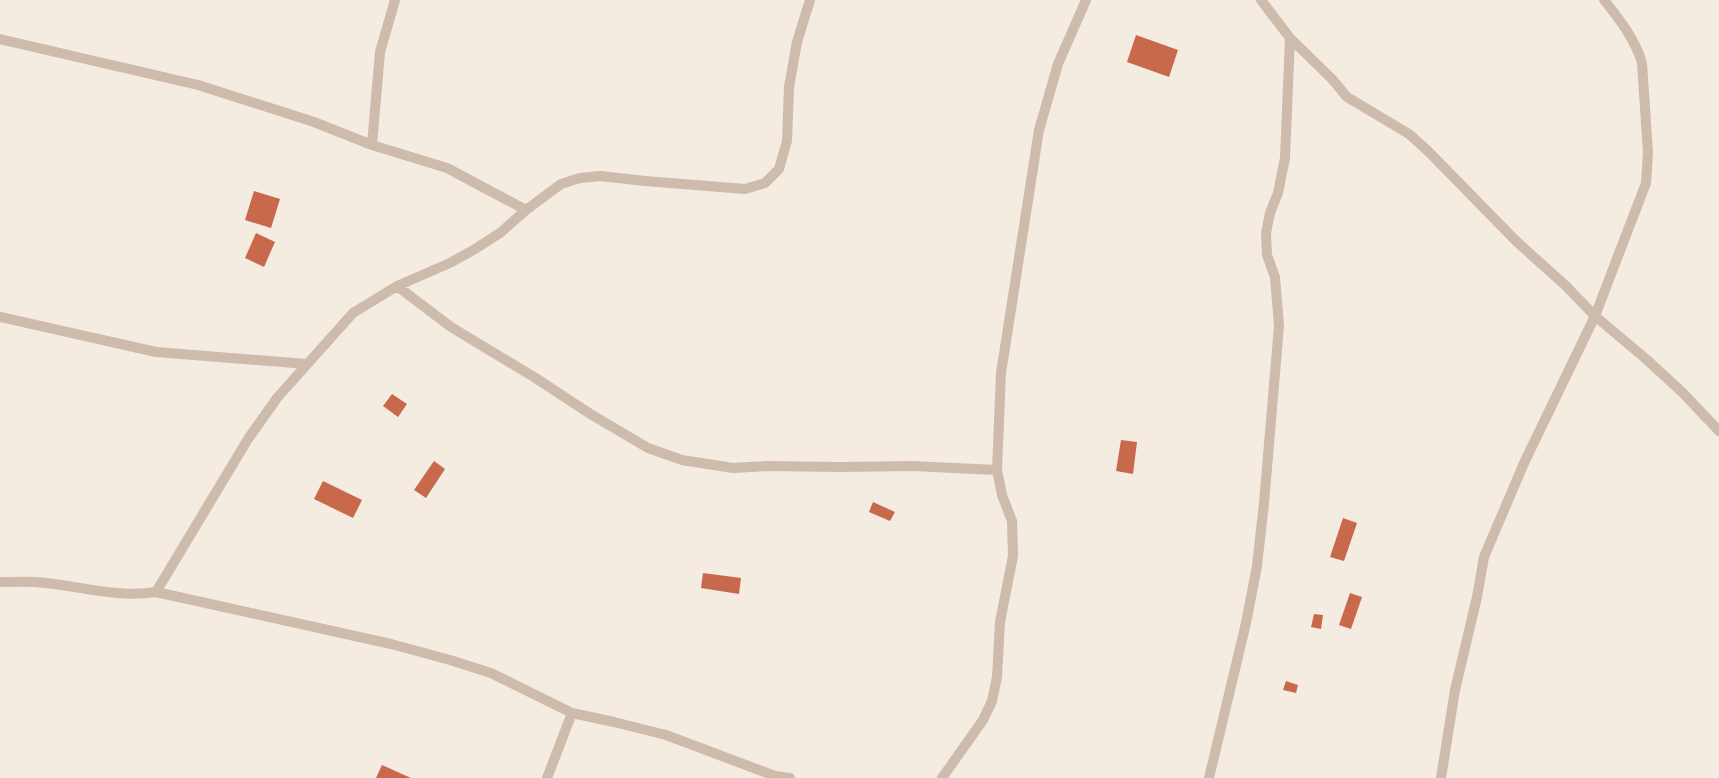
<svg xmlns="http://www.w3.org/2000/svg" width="1719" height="778" viewBox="0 0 1719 778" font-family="'Fira Sans Condensed',sans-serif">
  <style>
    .building { fill: #c8694b }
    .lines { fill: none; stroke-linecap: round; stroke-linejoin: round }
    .minor { stroke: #cdbbac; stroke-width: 10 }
  </style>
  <rect width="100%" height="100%" fill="#f4ebe1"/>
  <path class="building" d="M1136,35L1178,50L1169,77L1127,62Z
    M254,191L280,199L271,228L245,220Z
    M256,233L275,242L264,267L245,258Z
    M392,394L407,404L398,417L383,406Z
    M1121,440L1137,442L1133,474L1116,471Z
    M434,461L445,469L426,498L414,490Z
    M323,481L362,500L353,518L314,499Z
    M873,502L895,512L890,521L869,512Z
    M1343,518L1357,523L1344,561L1330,557Z
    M703,573L741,578L739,594L701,588Z
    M1350,593L1362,597L1351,629L1339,625Z
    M1314,614L1323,615L1321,629L1311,627Z
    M1286,681L1298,685L1296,693L1283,690Z
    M382,765L411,778H376Z"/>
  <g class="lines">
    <path class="minor" d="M1261,0L1290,38L1332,79L1347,97L1409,134L1428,151L1516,241L1566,286L1595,316L1646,359L1683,393L1719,431
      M0,39L198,85L314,122L372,145L447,168L526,210
      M372,145L380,52L395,0
      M397,286L451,327L534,377L592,415L648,448L682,460L733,468L767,466L840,467L913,466L997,470
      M0,317L156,352L306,364
      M0,582C15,582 31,581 46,583C84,587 118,598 156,592L248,439L277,398L353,313L397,286L450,263L475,249L500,233L526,210L561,184L580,178L600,176L645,181L745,189L765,183L779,169L787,141L789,87L797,42L810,0
      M156,592L391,644L450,660L491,673L572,713L614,722L666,735L775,776L790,778
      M547,778L572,713
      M942,778L983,720L992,701L997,677L1000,622L1013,556L1012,521L1002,495L997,470L1001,373L1039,130L1058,64L1086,0
      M1209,778L1246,623L1257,566L1264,503L1279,326L1275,277L1267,255L1266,233L1270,213L1278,193L1285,158L1290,38
      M1441,778L1455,690L1477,597L1484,557L1524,463L1595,316L1646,183L1648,153L1642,63C1635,39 1620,20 1604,0"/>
  </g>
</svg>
